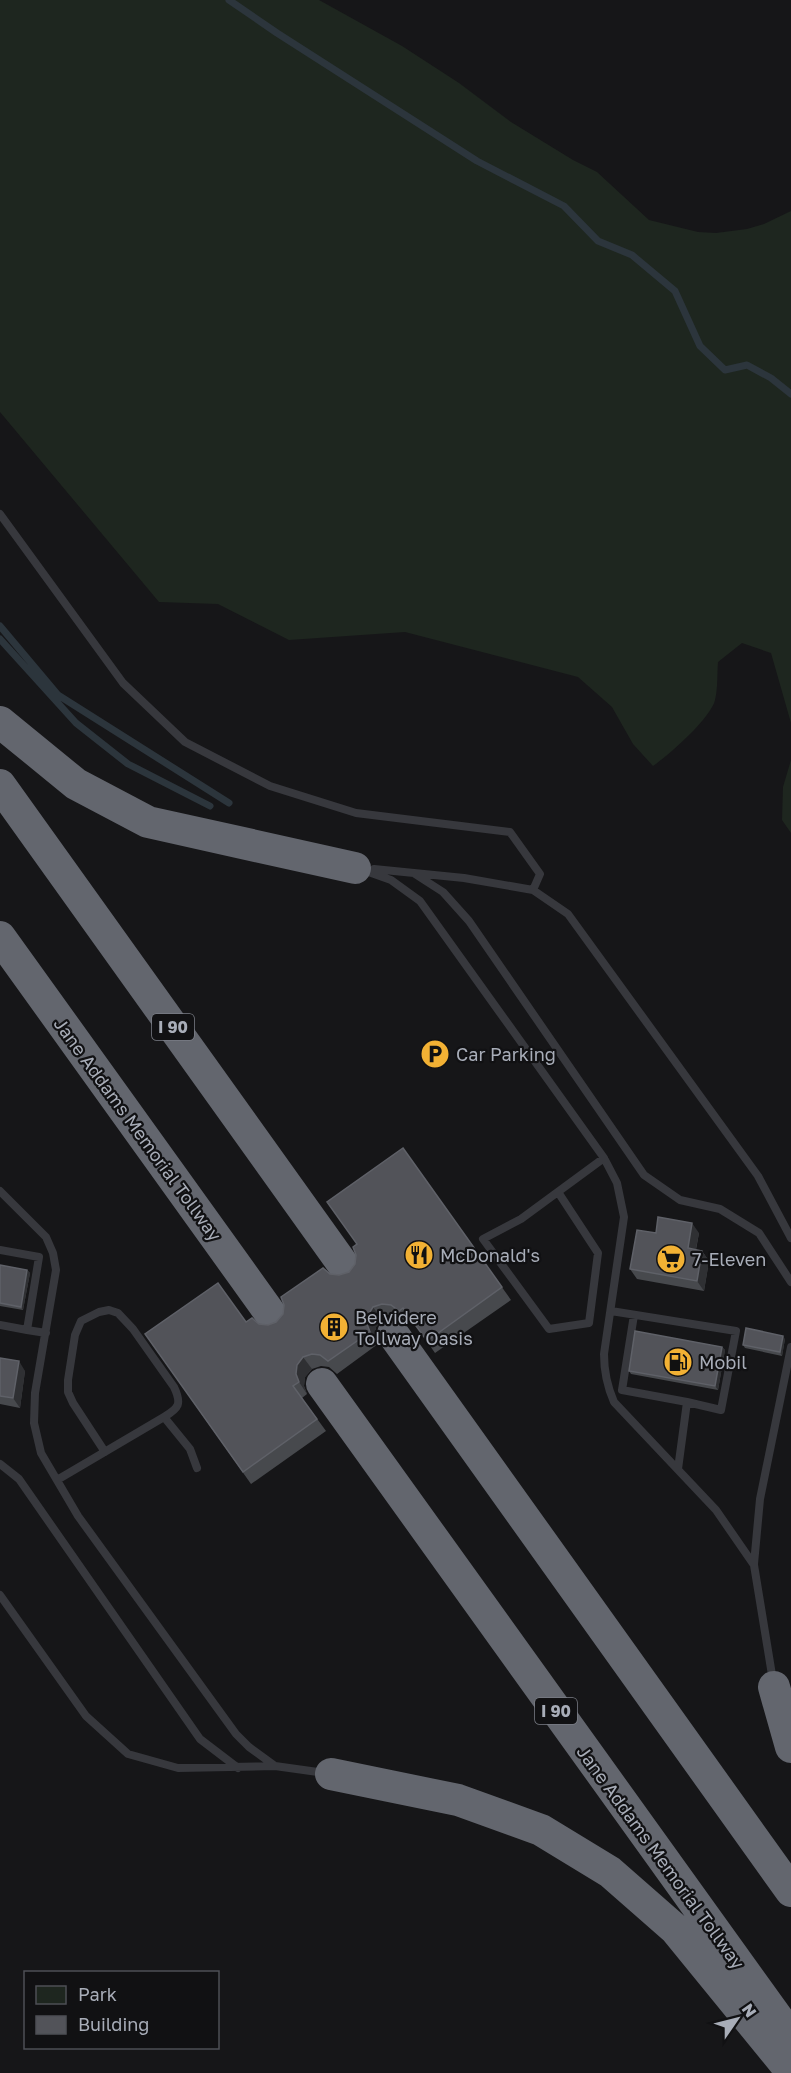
<svg xmlns="http://www.w3.org/2000/svg" width="791" height="2073" viewBox="0 0 791 2073" font-family="'Golos Text',sans-serif">
  <style>
    .green { fill: #1e261f }
    .lines { fill: none; stroke-linecap: round; stroke-linejoin: round }
    .stream { stroke: #2c353c; stroke-width: 7 }
    .lane { stroke: #37383d; stroke-width: 8 }
    .highway { stroke: #63666e; stroke-width: 32 }
    .wall { fill: #47494d }
    .shaded-wall { fill: #2f3033 }
    .building { fill: #525359; stroke: #5f6168; stroke-width: 1.5 }
    .labels { text-anchor: middle; dominant-baseline: central; stroke-width: 4.5; stroke-linejoin: round; paint-order: stroke }
    .shield { fill: #111113; stroke: #7b7e86; stroke-width: 1.5 }
    .shield-label { font-size: 16px; font-weight: bold; fill: #a8adb8 }
    .poi-label { font-size: 18px; fill: #a8adb8; stroke: #111113; text-anchor: start }
    .street-label { font-size: 18px; fill: #a8adb8; stroke: #111113 }
  </style>
  <rect width="100%" height="100%" fill="#161618"/>
  <path class="green" d="M0,0H319L402,46L459,83L511,122L573,160L597,172L649,220L698,232L716,233L747,229L764,224L791,211V723L771,653L742,643L718,662C717,674 718,688 715,700C711,718 669,755 653,766L633,744L612,707L578,677L405,632L289,640L218,604L159,602L0,412Z
    M791,760V833L782,820L783,787Z"/>
  <g class="lines">
    <path class="stream" d="M229,0L277,33L477,161L564,206L598,241L632,255L675,291L700,346L725,370L747,365L771,378L791,394
      M0,626L58,695L229,803
      M0,639L76,723L128,764L210,806"/>
    <path class="lane" d="M0,514L123,683L185,742L270,786L356,813L510,832L540,874L533,890
      M360,869L391,880L420,901L604,1158L617,1183L624,1217L604,1354C604,1372 607,1386 614,1402L716,1510L754,1565L773,1681
      M374,869L464,878L533,890L568,914L758,1176L791,1238
      M415,874L443,892L469,921L644,1175L680,1200L720,1209L759,1233L791,1282
      M0,1191L46,1237L53,1253L56,1270L35,1393L34,1423L41,1453L78,1516L236,1734L249,1747L275,1766L325,1773
      M558,1192L598,1253L589,1323L549,1329L483,1239L521,1219L604,1158
      M0,1250L39,1257L27,1330L0,1325
      M611,1311L736,1331L721,1410L687,1402
      M634,1315L622,1390L687,1402L678,1469
      M27,1330L46,1333
      M164,1417L190,1449L197,1468
      M0,1464L19,1479L200,1739L238,1768
      M57,1480L164,1417C179,1408 182,1404 174,1387L133,1329L118,1313L109,1310L99,1312L81,1321L75,1335L68,1380V1392L73,1403L105,1452
      M754,1564L760,1499L791,1347
      M0,1595L86,1716L128,1754L178,1768L275,1766"/>
    <path class="highway" d="M0,722L76,784L148,822L355,868
      M0,785L347,1270
      M0,937L275,1320
      M393,1334L791,1891
      M322,1384L791,2037
      M774,1687L791,1747
      M331,1774L458,1800L541,1830L610,1872L675,1929L791,2071"/>
  </g>
  <path class="wall" d="M403,1148L511,1300L435,1353L412,1320L407,1323L400,1317L391,1316L382,1320L376,1327L375,1336L378,1344L337,1374L329,1367L321,1366L312,1369L305,1377L304,1386L307,1394L302,1398L326,1431L251,1484L145,1334L246,1322L268,1325L276,1322L330,1274L339,1275L349,1272L355,1264L357,1244Z
    M656,1233H699L696,1250L702,1251L709,1261L704,1291L637,1279L630,1269Z
    M0,1265L27,1270L30,1273L23,1310L0,1306Z
    M785,1339L782,1356L745,1348L743,1345Z
    M722,1347L725,1350L718,1390L631,1374L629,1371Z
    M0,1358L25,1371L20,1408L0,1404Z"/>
  <path class="shaded-wall" d="M692,1223L699,1233L694,1258L688,1248Z
    M702,1251L709,1261L704,1291L697,1281Z
    M27,1270L30,1273L23,1310L21,1307Z
    M373,1307L382,1320L376,1327L375,1336L378,1344L370,1332L367,1324L368,1315Z
    M783,1336L785,1339L782,1356L780,1352Z
    M722,1347L725,1350L718,1390L715,1386Z
    M303,1357L312,1369L305,1377L304,1386L307,1394L299,1382L296,1374L297,1365Z
    M19,1361L25,1371L20,1408L13,1398Z"/>
  <path class="building" d="M403,1148L502,1287L427,1341L403,1308L399,1311L391,1305L382,1304L373,1307L368,1315L367,1324L370,1332L328,1361L320,1355L312,1354L303,1357L297,1365L296,1374L299,1382L293,1386L317,1419L243,1472L145,1334L218,1283L246,1322L252,1318L259,1324L268,1325L276,1322L283,1314L284,1305L281,1297L323,1268L330,1274L339,1275L349,1272L355,1264L356,1255L353,1247L357,1244L327,1202Z
    M658,1217L692,1223L688,1248L702,1251L697,1281L630,1269L637,1230L656,1233Z
    M0,1265L27,1270L21,1307L0,1303Z
    M746,1328L783,1336L780,1352L743,1345Z
    M635,1331L722,1347L715,1386L629,1371Z
    M0,1358L19,1361L13,1398L0,1396Z"/>
  <defs>
    <g id="parking-disc" transform="scale(1.5)"><circle r="9.5" fill="#f2b134" stroke="#111113"/><path d="M-3.5-5.5H1a3.5 3.5 0 0 1 0 7H-1V5.5H-3.5ZM-1-3.4V-.6H.8a1.4 1.4 0 0 0 0-2.8Z" fill="#111"/></g>
    <g id="restaurant-disc" transform="scale(1.5)"><circle r="9.5" fill="#f2b134" stroke="#111113"/><path d="M-5-6h1v4h1v-4h1v4h1v-4h1v5L-1.5 .5V6h-2V.5L-5-1ZM5-6V6H3V1.5H1.5Q1.5-4 5-6Z" fill="#111"/></g>
    <g id="supermarket-disc" transform="scale(1.5)"><circle r="9.5" fill="#f2b134" stroke="#111113"/><path d="M-6-5.5h2.5l.6 2H6L4.5 2H-2.5L-4.4-4H-6ZM-1.5 3.2a1.3 1.3 0 1 0 .1 0ZM3 3.2a1.3 1.3 0 1 0 .1 0Z" fill="#111"/></g>
    <g id="building-disc" transform="scale(1.5)"><circle r="9.5" fill="#f2b134" stroke="#111113"/><path d="M-4-6H4V6H1V3H-1V6H-4ZM-2.5-4.3h1.7v1.8h-1.7ZM.8-4.3h1.7v1.8H.8ZM-2.5-1h1.7V.8h-1.7ZM.8-1h1.7V.8H.8Z" fill="#111"/></g>
    <g id="fuel-disc" transform="scale(1.5)"><circle r="9.5" fill="#f2b134" stroke="#111113"/><path d="M-5.5-6h7V0h2V4h1.3V-2.5L3-4.5l.8-.8L6-3V5H2.5V1h-1V6h-7ZM-4.2-4.7v3.2H.2V-4.7Z" fill="#111"/></g>
  </defs>
  <g fill-rule="evenodd">
    <use href="#parking-disc" x="435" y="1054"/>
    <use href="#restaurant-disc" x="419" y="1255"/>
    <use href="#supermarket-disc" x="671" y="1259"/>
    <use href="#building-disc" x="334" y="1327"/>
    <use href="#fuel-disc" x="678" y="1362"/>
  </g>
  <g class="labels">
    <g class="shield">
      <rect x="152" y="1014" width="42" height="26" rx="4.5"/>
      <rect x="535" y="1698" width="42" height="26" rx="4.5"/>
    </g>
    <g class="shield-label">
      <text x="173" y="1027">I 90</text>
      <text x="556" y="1711">I 90</text>
    </g>
    <g class="poi-label">
      <text x="456" y="1054">Car Parking</text>
      <text x="440" y="1255">McDonald's</text>
      <text x="692" y="1259">7-Eleven</text>
      <text x="355" y="1317">Belvidere<tspan x="355" dy="21">Tollway Oasis</tspan></text>
      <text x="699" y="1362">Mobil</text>
    </g>
    <g class="street-label">
      <text transform="translate(138 1129) rotate(54)">Jane Addams Memorial Tollway</text>
      <text transform="translate(661 1857) rotate(54)">Jane Addams Memorial Tollway</text>
    </g>
  </g>
  <rect x="24" y="1971" width="195" height="78" fill="#111113" stroke="#4d4f55" stroke-width="1.5"/>
  <rect x="36" y="1986" width="30" height="18" fill="#1e261f" stroke="#4d4f55" stroke-width="1.5"/>
  <text x="78" y="2001" font-size="18" fill="#a8adb8">Park</text>
  <rect x="36" y="2016" width="30" height="18" fill="#525359" stroke="#4d4f55" stroke-width="1.5"/>
  <text x="78" y="2031" font-size="18" fill="#a8adb8">Building</text>
  <g transform="translate(737 2019) rotate(55)" stroke="#111113" stroke-width="4.5" paint-order="stroke">
  <path d="M0-4.5L10 22L0 15L-10 22Z" fill="#a8adb8"/>
  <text y="-9" font-size="16" font-weight="bold" text-anchor="middle" fill="#a8adb8">N</text>
  </g>
</svg>
